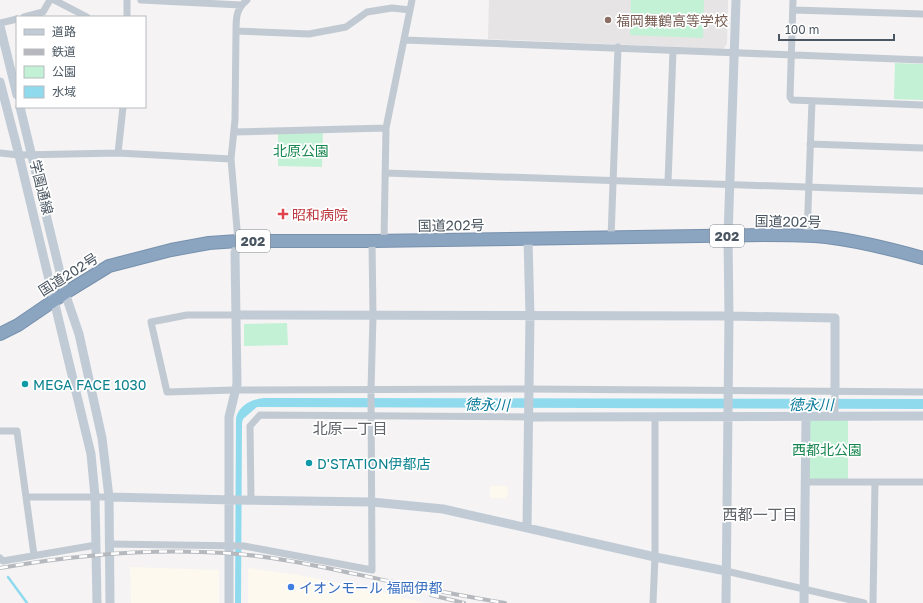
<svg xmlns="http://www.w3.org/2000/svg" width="923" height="603" viewBox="0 0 923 603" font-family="'Golos Text','Noto Sans JP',sans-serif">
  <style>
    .commercial { fill: #fdf9ef }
    .education { fill: #e6e4e5 }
    .green { fill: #c3f1d5 }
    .water { fill: #90daee }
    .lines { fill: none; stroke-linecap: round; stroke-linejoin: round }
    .stream { stroke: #90daee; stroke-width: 2.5 }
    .highway-casing { stroke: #7690ad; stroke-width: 14 }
    .street { stroke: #c1cad2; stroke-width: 7 }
    .secondary { stroke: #c1cbd6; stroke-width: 9 }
    .highway { stroke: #8ba5c1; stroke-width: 12 }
    .rail-casing { stroke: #b5b8bd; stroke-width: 4 }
    .rail { stroke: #fff; stroke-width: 2.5; stroke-dasharray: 8; stroke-linecap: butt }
    .education-dot { fill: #8d6e63; stroke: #fff; stroke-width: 1.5 }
    .health-dot { fill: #e0444e; stroke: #fff; stroke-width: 1.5 }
    .culture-dot { fill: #0f9aa8; stroke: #fff; stroke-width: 1.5 }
    .shop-dot { fill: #3f7fe0; stroke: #fff; stroke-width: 1.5 }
    .labels { text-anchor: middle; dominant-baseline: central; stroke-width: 3.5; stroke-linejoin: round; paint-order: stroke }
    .shield { fill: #fff; stroke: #808990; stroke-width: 1 }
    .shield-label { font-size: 13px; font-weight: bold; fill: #4a5661 }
    .education-label { font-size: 14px; fill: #785e54; stroke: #fff; text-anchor: start }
    .park-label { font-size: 14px; fill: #17864f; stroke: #fff }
    .street-label { font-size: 14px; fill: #4a5661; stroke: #fff }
    .health-label { font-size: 14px; fill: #be3a42; stroke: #fff; text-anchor: start }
    .culture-label { font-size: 14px; fill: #0d838f; stroke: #fff; text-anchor: start }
    .shop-label { font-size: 14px; fill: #366cbe; stroke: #fff; text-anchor: start }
    .water-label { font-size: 15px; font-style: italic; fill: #0c7c9b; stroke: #fff }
    .neighbourhood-label { font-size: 15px; fill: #5f6368; stroke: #fff }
  </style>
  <rect width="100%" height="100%" fill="#f5f3f3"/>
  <path class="commercial" d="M490,486H507L508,496H506V498H490Z
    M130,567L219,570V603H131Z
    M248,568L298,575L372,589L424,603H248Z"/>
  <path class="education" d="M489,0H728L727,44L723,49L488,39Z"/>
  <path class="green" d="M631,0H704L703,38L630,35Z
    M895,63L923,64V100L894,99Z
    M323,132L322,167L278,166V133Z
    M287,323L288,345L244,346V324Z
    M806,416H848V482H805Z"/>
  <path class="water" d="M264,398L923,399V409L257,407L243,419L242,423L241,603H235L236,418C239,405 252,399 264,398Z"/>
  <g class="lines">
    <path class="stream" d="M8,577L27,603"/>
    <g class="highway-casing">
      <path id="highway" d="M0,334L18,325L65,293L109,266L171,250L209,243L238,241H372L764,235C785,235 806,235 826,237C859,241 891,249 923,258"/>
    </g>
    <path class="street" d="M54,0L87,17
      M127,0V17
      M141,0L241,5
      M793,0L790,97L792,100L923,105
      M793,10L923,14
      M24,17L43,12L50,0
      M0,23L17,19
      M236,31C236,18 236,9 247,0
      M404,40C577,46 750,54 923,60
      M234,132L386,128
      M810,144L923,148
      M0,153L19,155L118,153L231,159L238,241
      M118,153L123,107
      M231,159L235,120L236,31L309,34L346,27L367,12L392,8L410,10
      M385,173L923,191
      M668,182L673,51
      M807,236L812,101
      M611,238L618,47
      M384,240L386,128L412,0
      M236,315H187L151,322L167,392L234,390L529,389L923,392
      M835,416V392
      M0,431H17L26,497H109
      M805,482H923
      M26,497L34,555
      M251,500L250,426L260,415L529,417
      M109,544L244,546L372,570L371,390L373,316L372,241
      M0,558L3,561L96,545
      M726,571L864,603
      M653,603L655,557V417
      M873,603L875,482"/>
    <path class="secondary" d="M0,26L17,95
      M0,82L19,155L91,454L95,496L97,603
      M20,107L65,293L79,334L102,438L109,497L110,603
      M236,315L729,316L835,318V392
      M529,417L923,416
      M109,497L234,500L372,502L443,509L655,557L726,571
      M527,528L530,316L528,239
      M229,603V417L237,384L235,253L238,241
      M726,603L729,316L728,236L736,0
      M804,603L806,416"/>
    <use href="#highway" class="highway"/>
    <g class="rail-casing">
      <path id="rail" d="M0,568C74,555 150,548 225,553C290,557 350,574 413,586C443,592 474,598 505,603
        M431,595L464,603"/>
    </g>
    <use href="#rail" class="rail"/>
  </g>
  <circle class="education-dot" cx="608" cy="20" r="4"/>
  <path class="health-dot" d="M281 208h4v4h4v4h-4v4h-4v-4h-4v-4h4z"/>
  <g class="culture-dot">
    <circle cx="25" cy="384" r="4"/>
    <circle cx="309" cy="463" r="4"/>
  </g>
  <circle class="shop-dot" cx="291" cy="587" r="4"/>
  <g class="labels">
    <g class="shield">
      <rect x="710" y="225" width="34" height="22" rx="3"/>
      <rect x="236" y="230" width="34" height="22" rx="3"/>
    </g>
    <g class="shield-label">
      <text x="727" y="236">202</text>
      <text x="253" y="241">202</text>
    </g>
    <g class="education-label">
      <text x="616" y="20">福岡舞鶴高等学校</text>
    </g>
    <g class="park-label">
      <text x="301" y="150">北原公園</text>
      <text x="827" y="449">西都北公園</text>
    </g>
    <g class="street-label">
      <text transform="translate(42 187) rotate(76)">学園通線</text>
      <text transform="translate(788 221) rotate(1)">国道202号</text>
      <text transform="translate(451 225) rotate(-1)">国道202号</text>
      <text transform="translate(68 274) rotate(-32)">国道202号</text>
    </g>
    <g class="health-label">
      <text x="292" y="214">昭和病院</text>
    </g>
    <g class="culture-label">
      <text x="33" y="384">MEGA FACE 1030</text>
      <text x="317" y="463">D'STATION伊都店</text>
    </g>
    <g class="shop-label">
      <text x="299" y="587">イオンモール 福岡伊都</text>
    </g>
    <g class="water-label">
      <text transform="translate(487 404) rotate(1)">徳永川</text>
      <text x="811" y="404">徳永川</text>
    </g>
    <g class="neighbourhood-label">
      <text x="350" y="428">北原一丁目</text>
      <text x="760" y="514">西都一丁目</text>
    </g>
  </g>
  <rect x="16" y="16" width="130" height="92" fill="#ffffff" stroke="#b7bbc0"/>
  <rect x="24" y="29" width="20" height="6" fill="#c1cbd6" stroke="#b7bbc0"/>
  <text x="52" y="36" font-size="12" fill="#4a5661">道路</text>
  <rect x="24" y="49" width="20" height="6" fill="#b5b8bd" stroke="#b7bbc0"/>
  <text x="52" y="56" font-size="12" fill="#4a5661">鉄道</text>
  <rect x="24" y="66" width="20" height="12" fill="#c3f1d5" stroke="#b7bbc0"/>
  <text x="52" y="76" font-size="12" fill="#4a5661">公園</text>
  <rect x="24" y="86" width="20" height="12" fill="#90daee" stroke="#b7bbc0"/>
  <text x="52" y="96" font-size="12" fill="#4a5661">水域</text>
  <path d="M779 34v6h115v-6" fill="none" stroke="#4a5661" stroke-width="2"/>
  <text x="785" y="34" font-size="12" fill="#4a5661" stroke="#ffffff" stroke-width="3" paint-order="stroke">100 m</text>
</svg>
